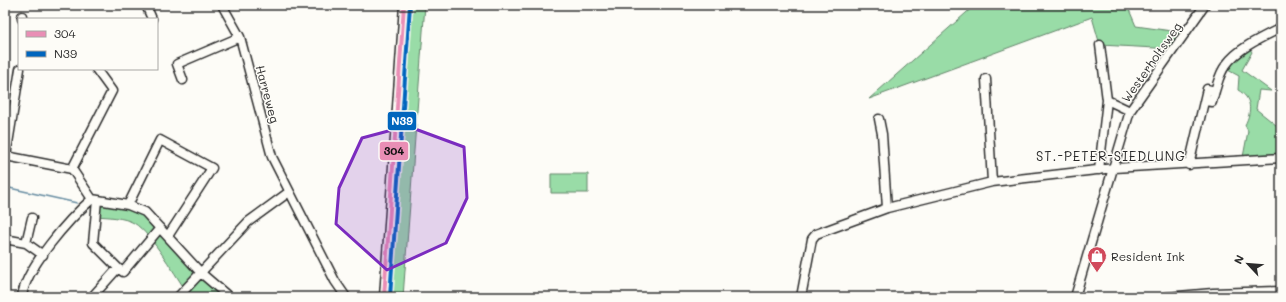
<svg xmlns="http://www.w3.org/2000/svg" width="1286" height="302" viewBox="0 0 1286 302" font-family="Mali,sans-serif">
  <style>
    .green { fill: #99dca7; stroke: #628469 }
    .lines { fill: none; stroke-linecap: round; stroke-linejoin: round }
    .stream { stroke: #668ca1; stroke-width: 1.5 }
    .minor-casing { stroke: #2b2b2b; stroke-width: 11 }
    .minor { stroke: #fdfcf7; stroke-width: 8 }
    .bus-1-casing { stroke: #fdfcf7; stroke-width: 7 }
    .bus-2-casing { stroke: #fdfcf7; stroke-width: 7 }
    .bus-1 { stroke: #e98eb5; stroke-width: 4 }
    .bus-2 { stroke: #0065bd; stroke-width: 4 }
    .marked { fill: #7b2cbf; fill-opacity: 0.2; stroke: #7b2cbf; stroke-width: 3; stroke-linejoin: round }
    .labels { text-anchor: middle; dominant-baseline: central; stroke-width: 3; stroke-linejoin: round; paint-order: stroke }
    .street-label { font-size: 12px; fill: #2b2b2b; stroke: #fdfcf7 }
    .poi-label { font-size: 12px; fill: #2b2b2b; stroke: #fdfcf7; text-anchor: start }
    .neighbourhood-label { font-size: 13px; letter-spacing: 1px; fill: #2b2b2b; stroke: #fdfcf7 }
    .line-badge { stroke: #fdfcf7; stroke-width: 1.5 }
    .badge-label { font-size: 11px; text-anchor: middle; font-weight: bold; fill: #fff }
    .pale-badge-label { font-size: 11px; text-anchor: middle; font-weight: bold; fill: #111 }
  </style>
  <rect width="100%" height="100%" fill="#fdfcf7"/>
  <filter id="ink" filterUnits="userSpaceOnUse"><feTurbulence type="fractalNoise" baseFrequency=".025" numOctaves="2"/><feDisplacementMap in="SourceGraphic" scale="8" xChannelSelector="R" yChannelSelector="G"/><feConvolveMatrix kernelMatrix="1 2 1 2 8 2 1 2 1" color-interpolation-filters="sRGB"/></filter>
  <g filter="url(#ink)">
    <path class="green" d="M404,5H425L403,297H384Z
      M975,5H1116L1113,9L1127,5L1136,26L1186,33L1174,49L1100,45L1092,17L869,99Z
      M1250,49L1252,52L1242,70L1271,91L1259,90L1256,109L1281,129V155L1243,157L1248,131L1245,125C1252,111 1252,98 1238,90L1239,76L1226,69Z
      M551,174H588V193H551Z
      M97,200L145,212L229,297H190C177,278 152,234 134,223C123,217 108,217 95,216Z"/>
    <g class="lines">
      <path class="stream" d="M5,187L77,203"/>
      <g class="minor-casing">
        <path id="minor" d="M146,5L152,19
          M222,5L240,37L272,157L335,281L346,297
          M22,16V19
          M1100,45L1107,100
          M20,69L6,156L72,169L92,199
          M986,79L992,182
          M183,80L177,64L240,37
          M1215,91C1218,82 1220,72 1226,65C1238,48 1263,37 1281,28
          M879,119L882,134L887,208
          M1189,165L1207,89L1215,91L1212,102L1205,101
          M72,169L112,91L96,69
          M1099,170L1107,100L1130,111
          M97,200L93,243L118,268
          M128,205L160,140L212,168L168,236
          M5,239L26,243L43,255
          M26,243L32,218
          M22,297C25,268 70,218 92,199L128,205L145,212L201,273L229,297
          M92,297L118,268L123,272L160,228
          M178,297L248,222L289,192
          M384,297L404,5
          M801,297L812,239L816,234L887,208L992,182L1114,168L1281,158
          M1075,297L1130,111L1205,5
          M1167,297L1213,293L1281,291"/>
      </g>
      <use href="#minor" class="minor"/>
      <g class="bus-1-casing">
        <path id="bus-1" d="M384,297L404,5"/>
      </g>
      <g class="bus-2-casing">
        <path id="bus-2" d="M390,297L410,5"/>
      </g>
      <use href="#bus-1" class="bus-1"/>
      <use href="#bus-2" class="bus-2"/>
    </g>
  </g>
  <path class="marked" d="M407,126L464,147L467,198L446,243L387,270L336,224L339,188L362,138Z"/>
  <defs>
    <g id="shop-pin" transform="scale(1)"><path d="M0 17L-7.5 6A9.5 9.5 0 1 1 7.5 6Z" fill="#d1495b" stroke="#fdfcf7"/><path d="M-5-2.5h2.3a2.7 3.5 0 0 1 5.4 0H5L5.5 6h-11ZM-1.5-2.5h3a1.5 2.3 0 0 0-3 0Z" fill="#fff"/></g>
  </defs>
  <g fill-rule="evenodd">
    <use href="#shop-pin" x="1097" y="256"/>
  </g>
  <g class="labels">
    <g class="street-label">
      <text transform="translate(1151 62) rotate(-55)">Westerholtsweg</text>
      <text transform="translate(268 94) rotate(75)">Harreweg</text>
    </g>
    <g class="poi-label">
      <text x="1111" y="256">Resident Ink</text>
    </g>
    <g class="neighbourhood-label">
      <text x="1111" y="155">ST.-PETER-SIEDLUNG</text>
    </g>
  </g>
  <g class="line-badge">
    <rect x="387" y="111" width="30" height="20" rx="4" fill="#0065bd"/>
    <rect x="379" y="141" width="30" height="20" rx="4" fill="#e98eb5"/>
  </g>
  <g class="badge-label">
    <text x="402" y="125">N39</text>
  </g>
  <g class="pale-badge-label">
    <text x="394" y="155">304</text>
  </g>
  <rect width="1286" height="302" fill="none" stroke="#fdfcf7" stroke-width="20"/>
  <rect x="10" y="10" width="1266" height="282" fill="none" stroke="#2b2b2b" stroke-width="1.5" filter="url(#ink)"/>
  <rect x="18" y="18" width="140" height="52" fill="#fdfcf7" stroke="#a9a8a5"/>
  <rect x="26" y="31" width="20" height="6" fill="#e98eb5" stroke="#a9a8a5"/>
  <text x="54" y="38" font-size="12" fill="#2b2b2b">304</text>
  <rect x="26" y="51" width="20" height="6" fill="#0065bd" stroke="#a9a8a5"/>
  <text x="54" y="58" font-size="12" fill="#2b2b2b">N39</text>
  <g transform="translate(1248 264) rotate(296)" stroke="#fdfcf7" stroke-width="3" paint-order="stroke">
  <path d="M0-3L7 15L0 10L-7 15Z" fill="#2b2b2b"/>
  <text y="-6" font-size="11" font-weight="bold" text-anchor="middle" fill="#2b2b2b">N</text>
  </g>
</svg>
